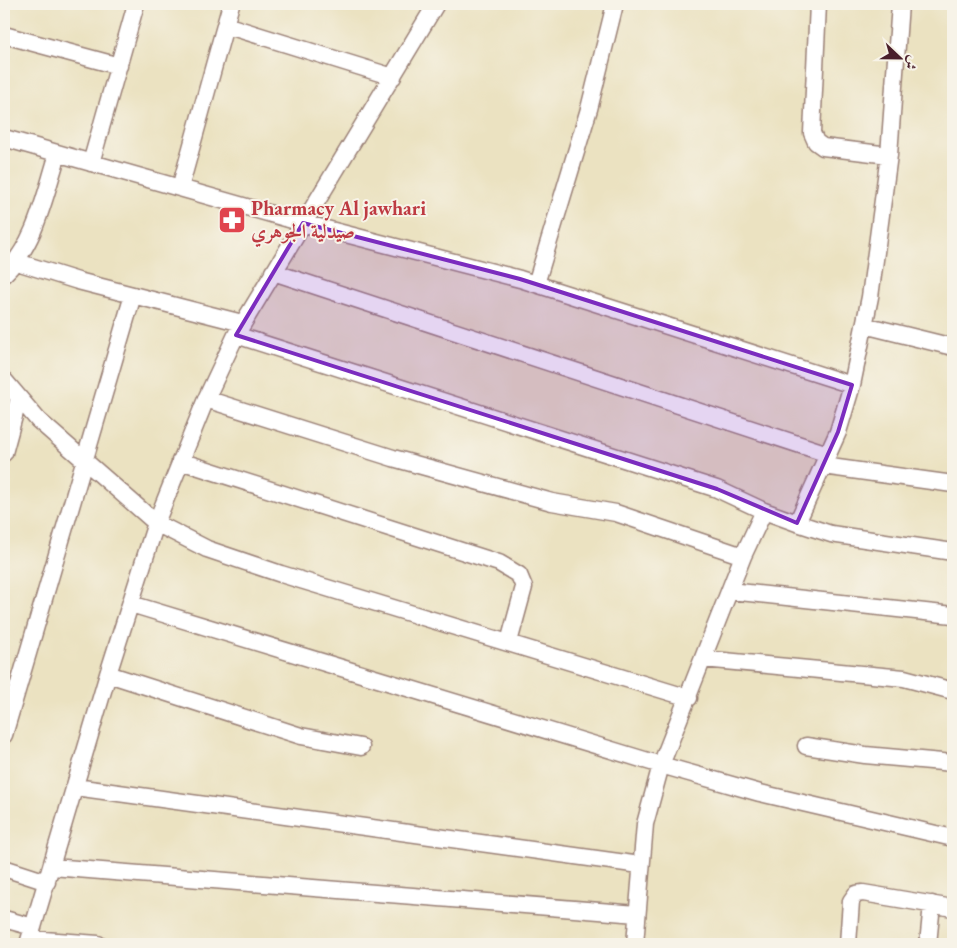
<svg xmlns="http://www.w3.org/2000/svg" width="957" height="948" viewBox="0 0 957 948" font-family="'EB Garamond',Amiri,serif">
  <style>
    .lines { fill: none; stroke-linecap: round; stroke-linejoin: round }
    .street-casing { stroke: #9a8076; stroke-width: 19 }
    .street { stroke: #fff; stroke-width: 16 }
    .marked { fill: #7b2cbf; fill-opacity: 0.2; stroke: #7b2cbf; stroke-width: 4; stroke-linejoin: round }
    .labels { text-anchor: middle; dominant-baseline: central; stroke-width: 4; stroke-linejoin: round; paint-order: stroke }
    .health-label { font-size: 20px; font-weight: bold; fill: #be3a42; stroke: #f7f3e8; text-anchor: start }
  </style>
  <rect width="100%" height="100%" fill="#f7f3e8"/>
  <filter id="ink" filterUnits="userSpaceOnUse"><feTurbulence type="fractalNoise" baseFrequency=".02" numOctaves="2"/><feDisplacementMap in="SourceGraphic" scale="10" xChannelSelector="R" yChannelSelector="G"/><feConvolveMatrix kernelMatrix="1 2 1 2 8 2 1 2 1" color-interpolation-filters="sRGB"/></filter>
  <filter id="wash" filterUnits="userSpaceOnUse"><feTurbulence type="fractalNoise" baseFrequency=".0096" numOctaves="4" result="noise"/><feDisplacementMap in="SourceGraphic" scale="20" xChannelSelector="R" yChannelSelector="G"/><feGaussianBlur stdDeviation="1.12" result="paint"/><feColorMatrix in="noise" values="0 0 0 0 0 0 0 0 0 0 0 0 0 0 0 0 0 1.4 0 .05"/><feComposite in="paint" operator="in"/></filter>
  <g filter="url(#wash)">
    <rect width="100%" height="100%" fill="#ebe2c1"/>
  </g>
  <g filter="url(#ink)">
    <g class="lines">
      <g class="street-casing">
        <path id="street" d="M818,4L812,133L816,142L823,147L889,155
          M225,25L393,77
          M4,35L119,66
          M4,138L303,223L520,279L852,385
          M91,163L136,4
          M180,188L231,4
          M17,262L78,281L242,323
          M273,272L828,454
          M4,274C36,244 45,194 58,154
          M536,284L589,109L615,4
          M864,325L953,347
          M236,335L717,489L764,511
          M4,380L38,420L156,523L207,549L281,574L689,698
          M206,399L393,458L552,502L616,513L743,556
          M4,453L19,398
          M180,461L499,563L519,575L524,587L509,642
          M823,466L953,484
          M797,523L831,534L953,552
          M730,591L953,615
          M131,604L661,765L760,793L953,838
          M703,659L904,678L953,691
          M108,674L301,736L361,747
          M4,735L133,295
          M806,746L865,755L953,763
          M75,787L640,865
          M52,867L637,914
          M4,868L47,882
          M4,919L33,927
          M30,939L98,944
          M28,944L108,674L156,523L206,399L236,335L436,4
          M635,944L645,824L661,765L743,556L764,511L797,523L838,432L852,385L870,297L889,155L900,4
          M848,944L851,901L856,894L863,893L953,908
          M928,944L932,904"/>
      </g>
      <use href="#street" class="street"/>
    </g>
  </g>
  <path class="marked" d="M303,223L520,279L852,385L838,432L797,523L717,489L236,335Z"/>
  <defs>
    <g id="pharmacy-square" transform="scale(1.4375)"><rect x="-9" y="-9" width="18" height="18" rx="4" fill="#e0444e" stroke="#f7f3e8"/><path d="M-2-6h4v4h4v4h-4v4h-4v-4h-4v-4h4Z" fill="#fff"/></g>
  </defs>
  <g fill-rule="evenodd">
    <use href="#pharmacy-square" x="232" y="220"/>
  </g>
  <g class="labels">
    <g class="health-label">
      <text x="251" y="208">Pharmacy Al jawhari<tspan x="251" dy="23">صيدلية الجوهري</tspan></text>
    </g>
  </g>
  <rect width="957" height="948" fill="none" stroke="#f7f3e8" stroke-width="20"/>
  <g transform="translate(900 58) rotate(112)" stroke="#f7f3e8" stroke-width="4" paint-order="stroke">
  <path d="M0-4L9 19L0 12L-9 19Z" fill="#4a1f2b"/>
  <text y="-8" font-size="14" font-weight="bold" text-anchor="middle" fill="#4a1f2b">ش</text>
  </g>
</svg>
